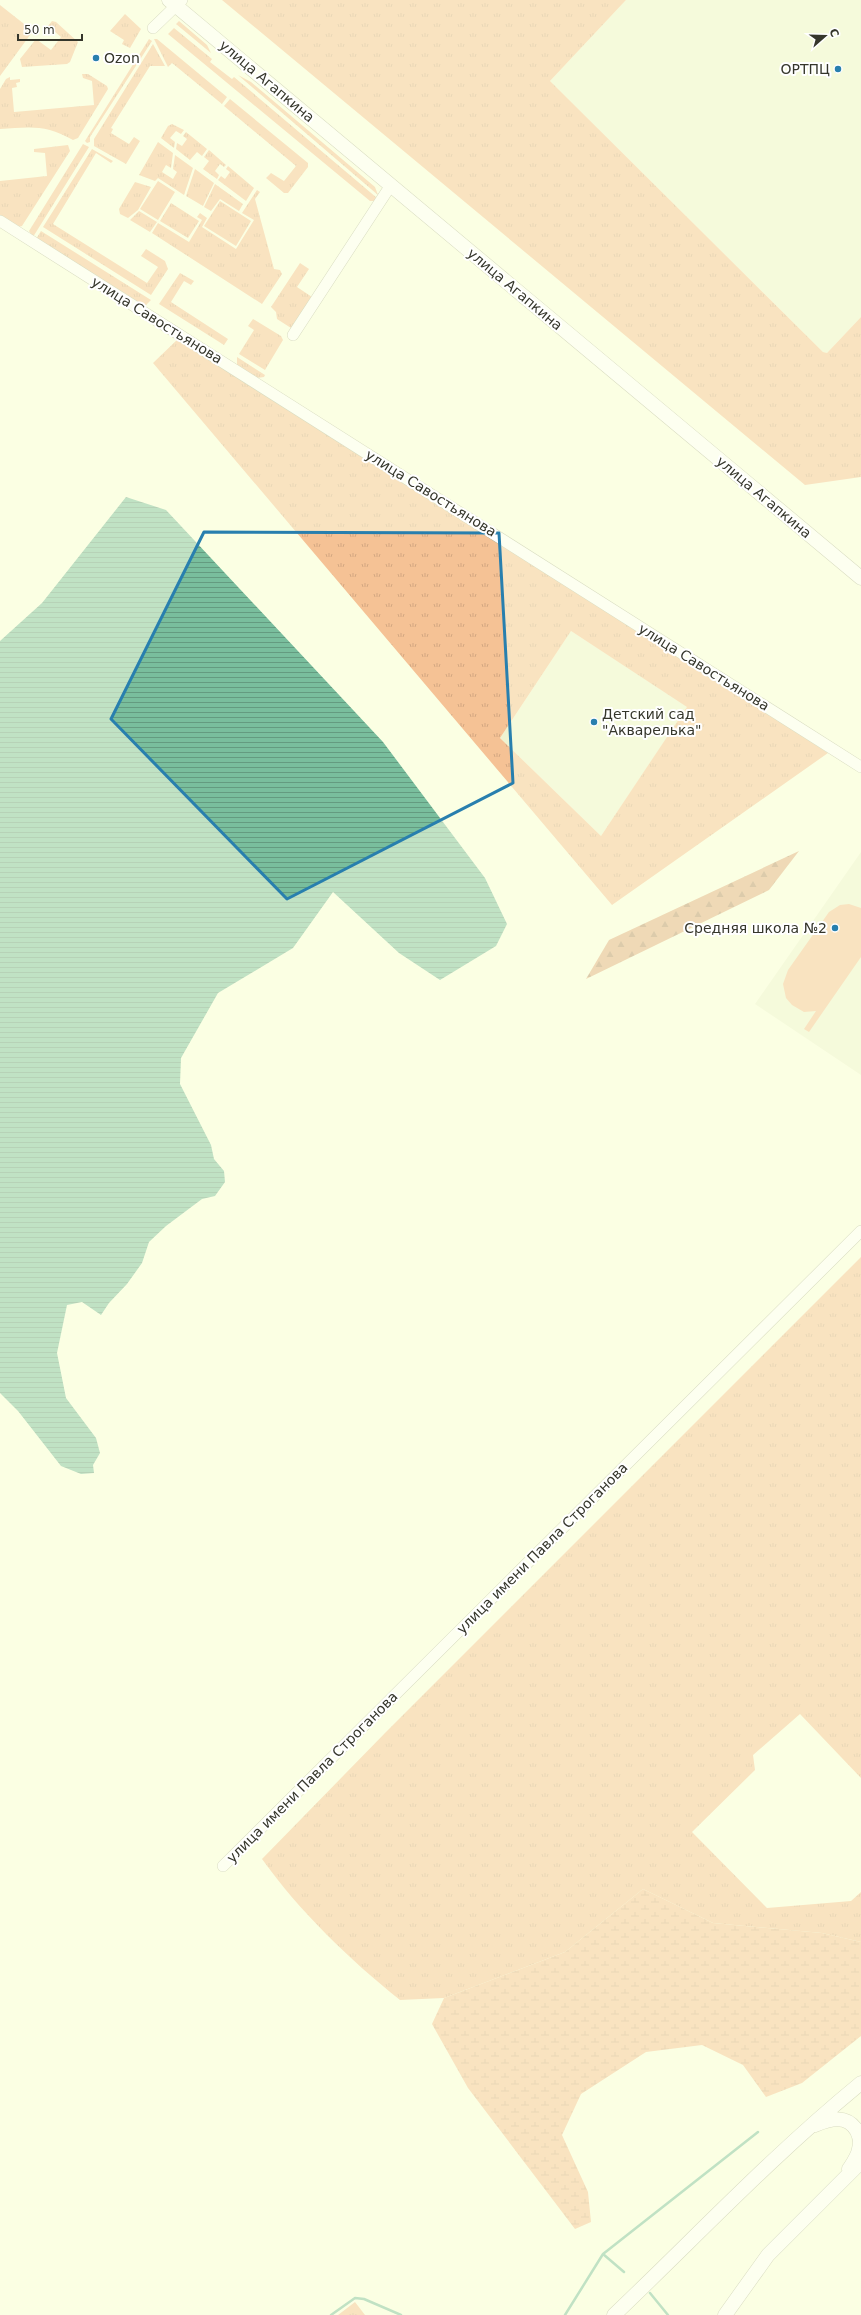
<svg xmlns="http://www.w3.org/2000/svg" width="861" height="2315" viewBox="0 0 861 2315" font-family="'DejaVu Sans',sans-serif">
  <style>
    .built { fill: #eef3d1 }
    .grass { fill: url(#grass-tufts); fill-rule: evenodd }
    .forest { fill: url(#forest-firs) }
    .wetland { fill: url(#wetland-marsh) }
    .pitch { fill: #f5c295 }
    .water { fill: url(#water-rules) }
    .lines { fill: none; stroke-linecap: round; stroke-linejoin: round }
    .stream { stroke: #79be9d; stroke-width: 2.5 }
    .minor-casing { stroke: #b0b399; stroke-width: 12 }
    .major-casing { stroke: #b0b399; stroke-width: 15 }
    .minor { stroke: #fff; stroke-width: 11 }
    .major { stroke: #fff; stroke-width: 14 }
    .marked { fill: none; stroke: #287fae; stroke-width: 3; stroke-linejoin: round }
    .poi-dot { fill: #287fae; stroke: #fff; stroke-width: 1.5 }
    .labels { text-anchor: middle; dominant-baseline: central; stroke-width: 4; stroke-linejoin: round; paint-order: stroke }
    .poi-label { font-size: 14px; fill: #35362b; stroke: #fff; text-anchor: start }
    .street-label { font-size: 14px; fill: #35362b; stroke: #fff }
  </style>
  <defs>
    <pattern id="grass-tufts" width="24" height="20" patternUnits="userSpaceOnUse"><rect width="24" height="20" fill="#f5c295"/><path d="M3 7l-1-3M5 7V3M7 7l1-3M15 17l-1-3M17 17v-4M19 17l1-3" fill="none" stroke="#d3a781"/></pattern>
    <pattern id="forest-firs" width="22" height="20" patternUnits="userSpaceOnUse"><rect width="22" height="20" fill="#dfac7e"/><path d="M5 1l3.5 6h-7zM16 11l3.5 6h-7z" fill="#b68d67"/></pattern>
    <pattern id="wetland-marsh" width="20" height="14" patternUnits="userSpaceOnUse"><rect width="20" height="14" fill="#f5c295"/><path d="M1 5h8M5 5V1M11 12h8M15 12V8" fill="none" stroke="#d3a781"/></pattern>
    <pattern id="water-rules" width="6" height="5" patternUnits="userSpaceOnUse"><rect width="6" height="5" fill="#79be9d"/><path d="M0 2.5h6" fill="none" stroke="#649b80"/></pattern>
  </defs>
  <rect width="100%" height="100%" fill="#fbffe3"/>
  <path class="built" d="M626,0H861V317L827,353L823,352L550,81Z
    M571,631L688,707L601,836L500,738Z
    M861,852V1075L755,1004Z"/>
  <path class="grass" d="M222,0H626L550,81L823,352L827,353L861,317V477L805,485Z
    M0,5L33,31L0,76Z
    M125,14L141,29L130,48L122,44L124,40L110,31Z
    M52,21L56,22L78,42L70,62L67,64L22,67L20,59L36,39L51,50L61,37L48,26Z
    M179,21L207,45L211,53L176,24Z
    M174,28L212,59L210,62L232,79L234,77L377,198L375,201H370L168,34Z
    M149,39L152,41L90,137V142L87,143L85,141Z
    M154,39H157L227,97L222,104L172,63L168,67Z
    M153,44L165,66H150L111,128L113,129L111,133L129,144L134,137L140,141L126,164L94,146V139Z
    M82,74H88L107,86L108,89L78,138L73,140C46,124 29,127 0,129V89L6,79L10,77V80L20,79V82L16,83L17,87L12,88L14,112L94,105L92,81L83,78Z
    M238,75L251,82L375,187L378,195Z
    M230,99L308,163V167L288,193H284L266,178L271,173L284,181L296,166L224,106Z
    M172,124L184,130L181,134L176,131L170,138L175,142L174,148L161,138L168,126Z
    M186,132L207,149L202,156L197,152L190,160L176,149L177,143L182,146L187,139L183,136Z
    M158,142L173,153L171,168L166,165L162,172L173,179L177,172L173,169L175,155L193,168L184,195L158,178L155,181L139,175Z
    M83,144L89,147L33,237L29,231Z
    M68,145L70,151L22,226L18,227L0,215V181L47,176L45,153L34,152V149Z
    M92,149L113,161L111,163L96,153L53,224L147,283L158,267L141,256L146,249L165,261L168,269L151,295L43,227Z
    M209,150L226,165L224,167L220,164L215,171L219,175L217,179L203,169L209,161L204,157Z
    M228,166L254,188L246,201L218,180L221,176L225,179L230,172L226,169Z
    M195,169L214,183L203,206L186,196Z
    M135,182L151,187L138,210L128,218L120,214L119,209Z
    M215,184L243,204L239,211L220,199L211,211L204,207Z
    M257,190L260,192L255,199L274,269L280,270L282,274L262,304L152,233L158,223L189,242L202,220L197,217L200,213L207,218L202,227L236,249L254,220L242,213Z
    M220,201L251,221L236,246L204,226Z
    M171,203L199,221L188,238L160,221Z
    M139,211L157,222L150,232L130,220Z
    M41,231L151,300L146,305H141L36,239Z
    M300,263L309,269L297,287L312,297L291,328L277,319L276,312L271,307Z
    M180,273L194,281L191,285L184,281L171,302L228,339L224,345L159,304Z
    M253,319L281,336L283,340L265,370L239,354L254,330L248,326Z
    M179,338L729,688L828,753L612,905L153,363ZM571,631L687,707L601,836L500,738Z
    M237,357L265,375L264,377L257,378L237,366Z
    M861,1257V1778L800,1714L753,1755L755,1770L692,1832L767,1908L851,1901L861,1892V1942L822,1933L713,1923L643,1889L565,1952L444,1998L400,2000C349,1959 300,1912 262,1859L385,1733Z
    M355,2302L365,2315H338Z"/>
  <path class="forest" d="M799,851L769,890L586,979L609,940Z"/>
  <path class="wetland" d="M643,1889L713,1923L822,1933L861,1942V2036L802,2083L766,2097L743,2065L702,2045L646,2052L581,2094L562,2135L588,2192L591,2222L575,2229L468,2088L432,2024L444,1998L565,1952Z"/>
  <path class="pitch" d="M158,181L175,192L158,220L140,209Z
    M849,904L861,908V957L809,1032L804,1029L816,1011L804,1012L792,1005L786,998L783,984L788,970L829,912L840,905Z"/>
  <path class="water" d="M126,497L166,510L383,742L485,878L507,924L496,946L440,980L399,953L333,892L293,948L218,993L181,1058L180,1084L211,1145L214,1159L224,1171L225,1182L215,1196L202,1199L166,1226L149,1242L142,1263L127,1284L109,1303L101,1315L82,1302L67,1305L57,1353L66,1398L96,1438L100,1453L93,1465L94,1473L81,1474L61,1466L18,1411L0,1393V641L42,603Z"/>
  <g class="lines">
    <path class="stream" d="M624,2272L603,2254L758,2132
      M650,2293L668,2315
      M331,2315L355,2298L364,2299L401,2315
      M565,2315L603,2254"/>
    <g class="minor-casing">
      <path id="minor" d="M153,28L182,0
        M0,221L861,767
        M293,335L391,185
        M223,1866L861,1231"/>
    </g>
    <g class="major-casing">
      <path id="major" d="M169,0L861,578
        M815,2125C830,2119 847,2114 857,2131C860,2137 861,2142 859,2149C858,2156 853,2163 849,2169
        M614,2315C696,2237 773,2155 861,2083
        M725,2315L768,2255L861,2162"/>
    </g>
    <use href="#minor" class="minor"/>
    <use href="#major" class="major"/>
  </g>
  <path d="M0 0H861V2315H0ZM204,532L499,533L513,783L287,899L111,719Z" fill="#fbffe3" fill-opacity=".55" fill-rule="evenodd"/>
  <path class="marked" d="M204,532L499,533L513,783L287,899L111,719Z"/>
  <g class="poi-dot">
    <circle cx="96" cy="58" r="4"/>
    <circle cx="838" cy="69" r="4"/>
    <circle cx="594" cy="722" r="4"/>
    <circle cx="835" cy="928" r="4"/>
  </g>
  <g class="labels">
    <g class="poi-label">
      <text x="104" y="58">Ozon</text>
      <text x="830" y="69" text-anchor="end">ОРТПЦ</text>
      <text x="602" y="714">Детский сад<tspan x="602" dy="16">"Акварелька"</tspan></text>
      <text x="827" y="928" text-anchor="end">Средняя школа №2</text>
    </g>
    <g class="street-label">
      <text transform="translate(267 81) rotate(40)">улица Агапкина</text>
      <text transform="translate(515 289) rotate(40)">улица Агапкина</text>
      <text transform="translate(157 320) rotate(32)">улица Савостьянова</text>
      <text transform="translate(431 493) rotate(32)">улица Савостьянова</text>
      <text transform="translate(764 497) rotate(40)">улица Агапкина</text>
      <text transform="translate(704 667) rotate(32)">улица Савостьянова</text>
      <text transform="translate(542 1548) rotate(-45)">улица имени Павла Строганова</text>
      <text transform="translate(312 1777) rotate(-45)">улица имени Павла Строганова</text>
    </g>
  </g>
  <g transform="translate(825 36) rotate(70)" stroke="#ffffff" stroke-width="3" paint-order="stroke">
  <path d="M0-3L7 15L0 10L-7 15Z" fill="#35362b"/>
  <text y="-6" font-size="11" font-weight="bold" text-anchor="middle" fill="#35362b">С</text>
  </g>
  <path d="M18 34v6h64v-6" fill="none" stroke="#35362b" stroke-width="2"/>
  <text x="24" y="34" font-size="12" fill="#35362b" stroke="#ffffff" stroke-width="3" paint-order="stroke">50 m</text>
</svg>
